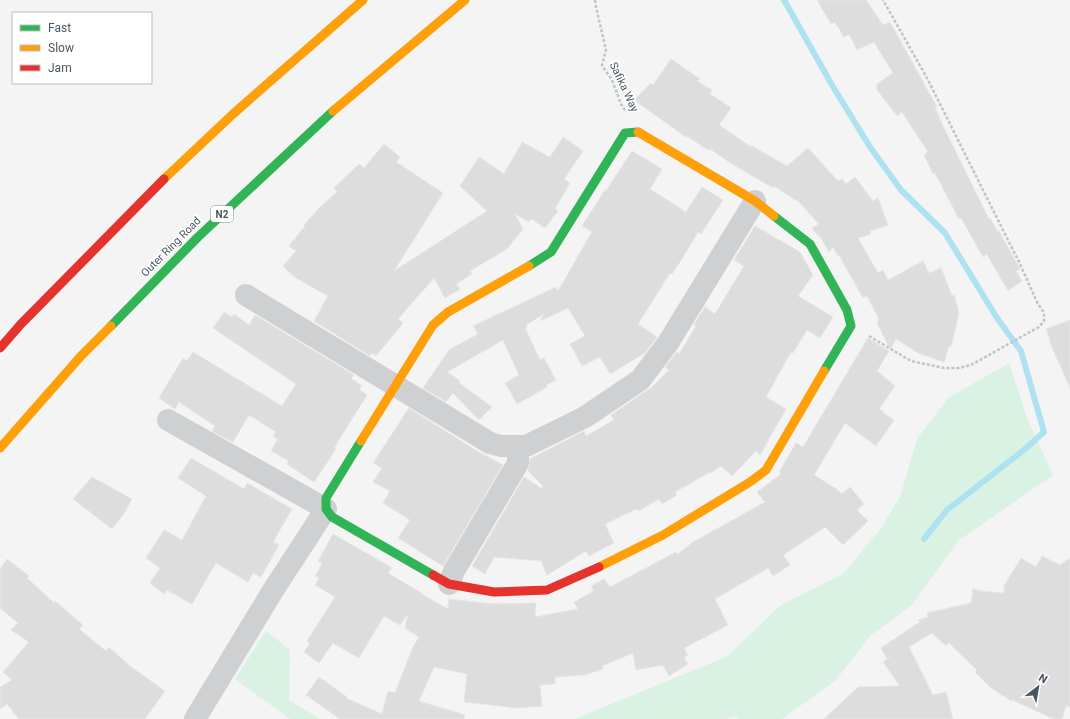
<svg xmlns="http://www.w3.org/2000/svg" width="1070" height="719" viewBox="0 0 1070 719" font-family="Roboto,sans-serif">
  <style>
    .green { fill: #d9f2e3 }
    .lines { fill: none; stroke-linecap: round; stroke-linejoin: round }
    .stream { stroke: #aee2f0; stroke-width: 6 }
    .building { fill: #ddddde; stroke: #e5e6e7 }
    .path { stroke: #bcc7c4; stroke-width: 2.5; stroke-dasharray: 3 2; stroke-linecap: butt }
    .street { stroke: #ced0d2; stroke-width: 22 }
    .fast { stroke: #30b455; stroke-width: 9 }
    .slow { stroke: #ff9f0a; stroke-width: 9 }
    .jam { stroke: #e5322d; stroke-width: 9 }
    .labels { text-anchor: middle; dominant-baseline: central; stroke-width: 3.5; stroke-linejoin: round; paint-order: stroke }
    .shield { fill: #fff; stroke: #808990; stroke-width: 1 }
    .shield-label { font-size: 10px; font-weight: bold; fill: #4a5661 }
    .street-label { font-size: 11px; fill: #4a5661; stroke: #fff }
  </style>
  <rect width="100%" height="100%" fill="#f4f4f4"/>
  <path class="green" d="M1009,363L1027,418L1053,475L958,541L912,605L870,636L836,680L782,719H738L736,717L725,719H575L728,656L779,606L843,574L881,528L900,497L917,439L948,398Z
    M266,631L290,650L289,700L320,719H290L235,679Z"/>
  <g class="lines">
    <path class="stream" d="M784,0L832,85L870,147L901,190L945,233L997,318L1021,351L1044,432L1025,449L947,510L924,539"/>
  </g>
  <path class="building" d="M817,0H866L883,25L890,22L937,107L935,108L944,128L989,219L990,218L998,232L999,231L1020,269L1016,271L1022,281L1008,291L987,254L983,257L961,218L959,219L935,173L933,174L924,155L928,152L902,112L897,116L877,90V84L893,73L874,42L857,50L849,34L844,37L835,22L831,24Z
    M671,59L700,79L697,81L712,90L710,94L731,108L719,125L751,147L752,146L787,166L808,148L838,181L842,179L846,184L855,177L873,201L878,198L888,225L870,231L871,234L858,238L878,273L883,270L888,280L923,261L929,273L941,268L952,296L954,295L959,313L951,347L949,346L944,362L918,353L896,339L890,349L877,323L879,319L867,296L863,298L839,255L838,256L833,247L829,252L821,238L814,231L812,228L819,224L800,203L774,186L773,188L732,164L710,149L708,150L687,136L686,137L634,100L651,83L653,85Z
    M563,137L583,151L564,179L570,183L555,209L558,211L545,228L532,219L529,222L515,214L523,229L507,249L470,271L472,274L456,284L460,289L445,298L434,278L398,319L403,323L376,356L372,353L370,356L314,321L328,296L296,278L283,266L296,251L289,246L305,226L304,225L319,208L337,192L334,188L359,164L364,168L384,144L400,157L396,162L443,193L394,271L487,211L460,186L479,157L504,174L522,142L550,157Z
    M632,151L662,169L650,189L686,212L702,187L723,200L701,234L698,232L682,259L672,274L670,273L638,324L657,337L645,353L610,374L600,357L582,366L570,344L585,336L568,308L540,321L544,314L526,325L527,327L525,328L540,360L544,358L556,380L546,385L547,387L517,404L505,383L519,375L503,340L447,372L460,381L459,383L492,407L479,420L453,393L446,402L423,388L449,350L478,334L473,326L556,287L558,291L592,232L582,226L605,190L606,191Z
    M755,226L800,252L813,275L798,296L833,317L820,338L807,330L793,353L791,352L766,397L786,409L760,455L756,451L732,476L721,466L711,473L710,472L675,492L677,495L662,504L659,499L638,511L636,509L605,524L614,543L589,556L586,551L547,575L541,561L494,557L485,574L472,566L524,477L541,488L543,486L528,471L530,459L584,431L586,436L614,420L611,415L652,387L669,370L665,367L677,352L679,354L696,326L694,324L705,307L715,314L744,266L734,260Z
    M224,312L232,317L234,314L249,325L255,315L354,375L351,378L362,386L359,389L367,395L334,448L336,449L314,482L287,464L289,461L271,451L278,439L273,436L276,432L249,415L233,442L212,431L215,426L179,402L175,409L159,398L183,358L187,361L193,352L282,406L296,384L213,328Z
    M1070,320V388L1049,340L1050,339L1046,329Z
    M868,338L889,351L877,371L895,386L879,409L884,412L883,413L894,420L876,446L845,423L814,475L838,490L842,494L850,487L864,504L857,510L868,521L843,545L825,527L783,555L790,565L773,576L768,568L715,599L728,625L684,648L688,655L684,658L688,664L675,672L669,676L663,665L636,670L633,653L602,666L603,669L584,675L555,677V684L540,685L542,706L517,708L464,702L467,674L434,667L419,701L465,715L464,719H340L306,695L319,677L347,697L346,698L382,714L388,691L395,693L413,647L419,637L405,628L408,614L400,625L384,616L359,658L333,643L319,663L304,652L310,643L307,641L335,597L315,585L319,578L315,576L322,564L318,561L333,534L392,568L388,573L423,594L422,595L425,596L448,609L449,599L494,604L536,603L535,617L578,609L574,602L594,591L591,586L604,579L610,587L676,552L678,554L693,542L765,502L757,492L781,474L779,472L796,443L803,447Z
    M409,408L477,451L503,465L443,566L398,538L410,520L383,503L390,491L373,482L382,468L373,463Z
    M191,458L244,489L247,483L292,509L273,542L279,545L261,577L253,573L248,582L216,563L192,604L167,590L164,594L150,583L160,568L146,558L164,530L182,540L206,496L178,478Z
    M92,477L132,499L123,515L112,529L73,499Z
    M1042,556L1060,565L1070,558V707L1066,706L1062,719H1054L1012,700L1011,701L990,687L975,672L977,670L949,643L946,646L932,633L909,647L933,695L946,692L953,719H824L858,687L900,686L883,662L891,656L887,659L881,648L920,622L918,620L928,617L927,613L971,603L973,589L981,591L1004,593V586L1021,558L1036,567Z
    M7,559L29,576L27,578L54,603L55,601L83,625L79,629L106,651L109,647L130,666L165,691L145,719H19L7,704L0,709V687L12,680L3,672L29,642L11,630L18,623L0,608V569Z"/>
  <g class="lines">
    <path class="path" d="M595,0L596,7L606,50L602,65L605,70L612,80L621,104L626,112
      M869,336L911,361L944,368H959L971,365L1039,327L1044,321V313L1037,302L1020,264L927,78L883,0"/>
    <path class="street" d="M246,295L490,443L501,446H526L585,417L640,380L668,343L755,201
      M168,420L326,509L272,592L195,719
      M449,584L454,571L518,463V456L515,447"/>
    <path class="fast" d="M774,216L810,244L847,310L851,326L824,371
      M529,266L551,252L625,133L638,132
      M111,326L198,237L333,111
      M361,441L326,498V509L332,517L433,575"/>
    <path class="slow" d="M333,111L465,0
      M638,132L755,201L774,216
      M164,179L233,114L363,0
      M361,441L433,325L448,312L529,266
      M0,448L81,356L111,326
      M599,567L663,535L750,482L766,470L824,371"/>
    <path class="jam" d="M0,348L21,324L164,179
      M433,575L449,584L494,592L547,590L599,567"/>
  </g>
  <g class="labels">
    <rect class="shield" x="211" y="206" width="22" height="16" rx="3"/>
    <g class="shield-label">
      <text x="222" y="214">N2</text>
    </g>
    <g class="street-label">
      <text transform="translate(624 87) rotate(65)">Safika Way</text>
      <text transform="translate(171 247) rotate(-45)">Outer Ring Road</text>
    </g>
  </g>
  <rect x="12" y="12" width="140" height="72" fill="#ffffff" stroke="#b7bbc0"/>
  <rect x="20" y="25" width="20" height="6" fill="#30b455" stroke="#b7bbc0"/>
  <text x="48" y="32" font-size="12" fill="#4a5661">Fast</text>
  <rect x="20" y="45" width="20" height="6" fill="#ff9f0a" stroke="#b7bbc0"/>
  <text x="48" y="52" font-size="12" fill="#4a5661">Slow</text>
  <rect x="20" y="65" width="20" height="6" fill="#e5322d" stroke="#b7bbc0"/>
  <text x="48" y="72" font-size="12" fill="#4a5661">Jam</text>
  <g transform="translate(1038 687) rotate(31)" stroke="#ffffff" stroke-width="3" paint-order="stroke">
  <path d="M0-3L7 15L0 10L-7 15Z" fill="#4a5661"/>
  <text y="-6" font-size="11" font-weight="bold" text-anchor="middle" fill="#4a5661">N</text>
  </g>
</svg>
